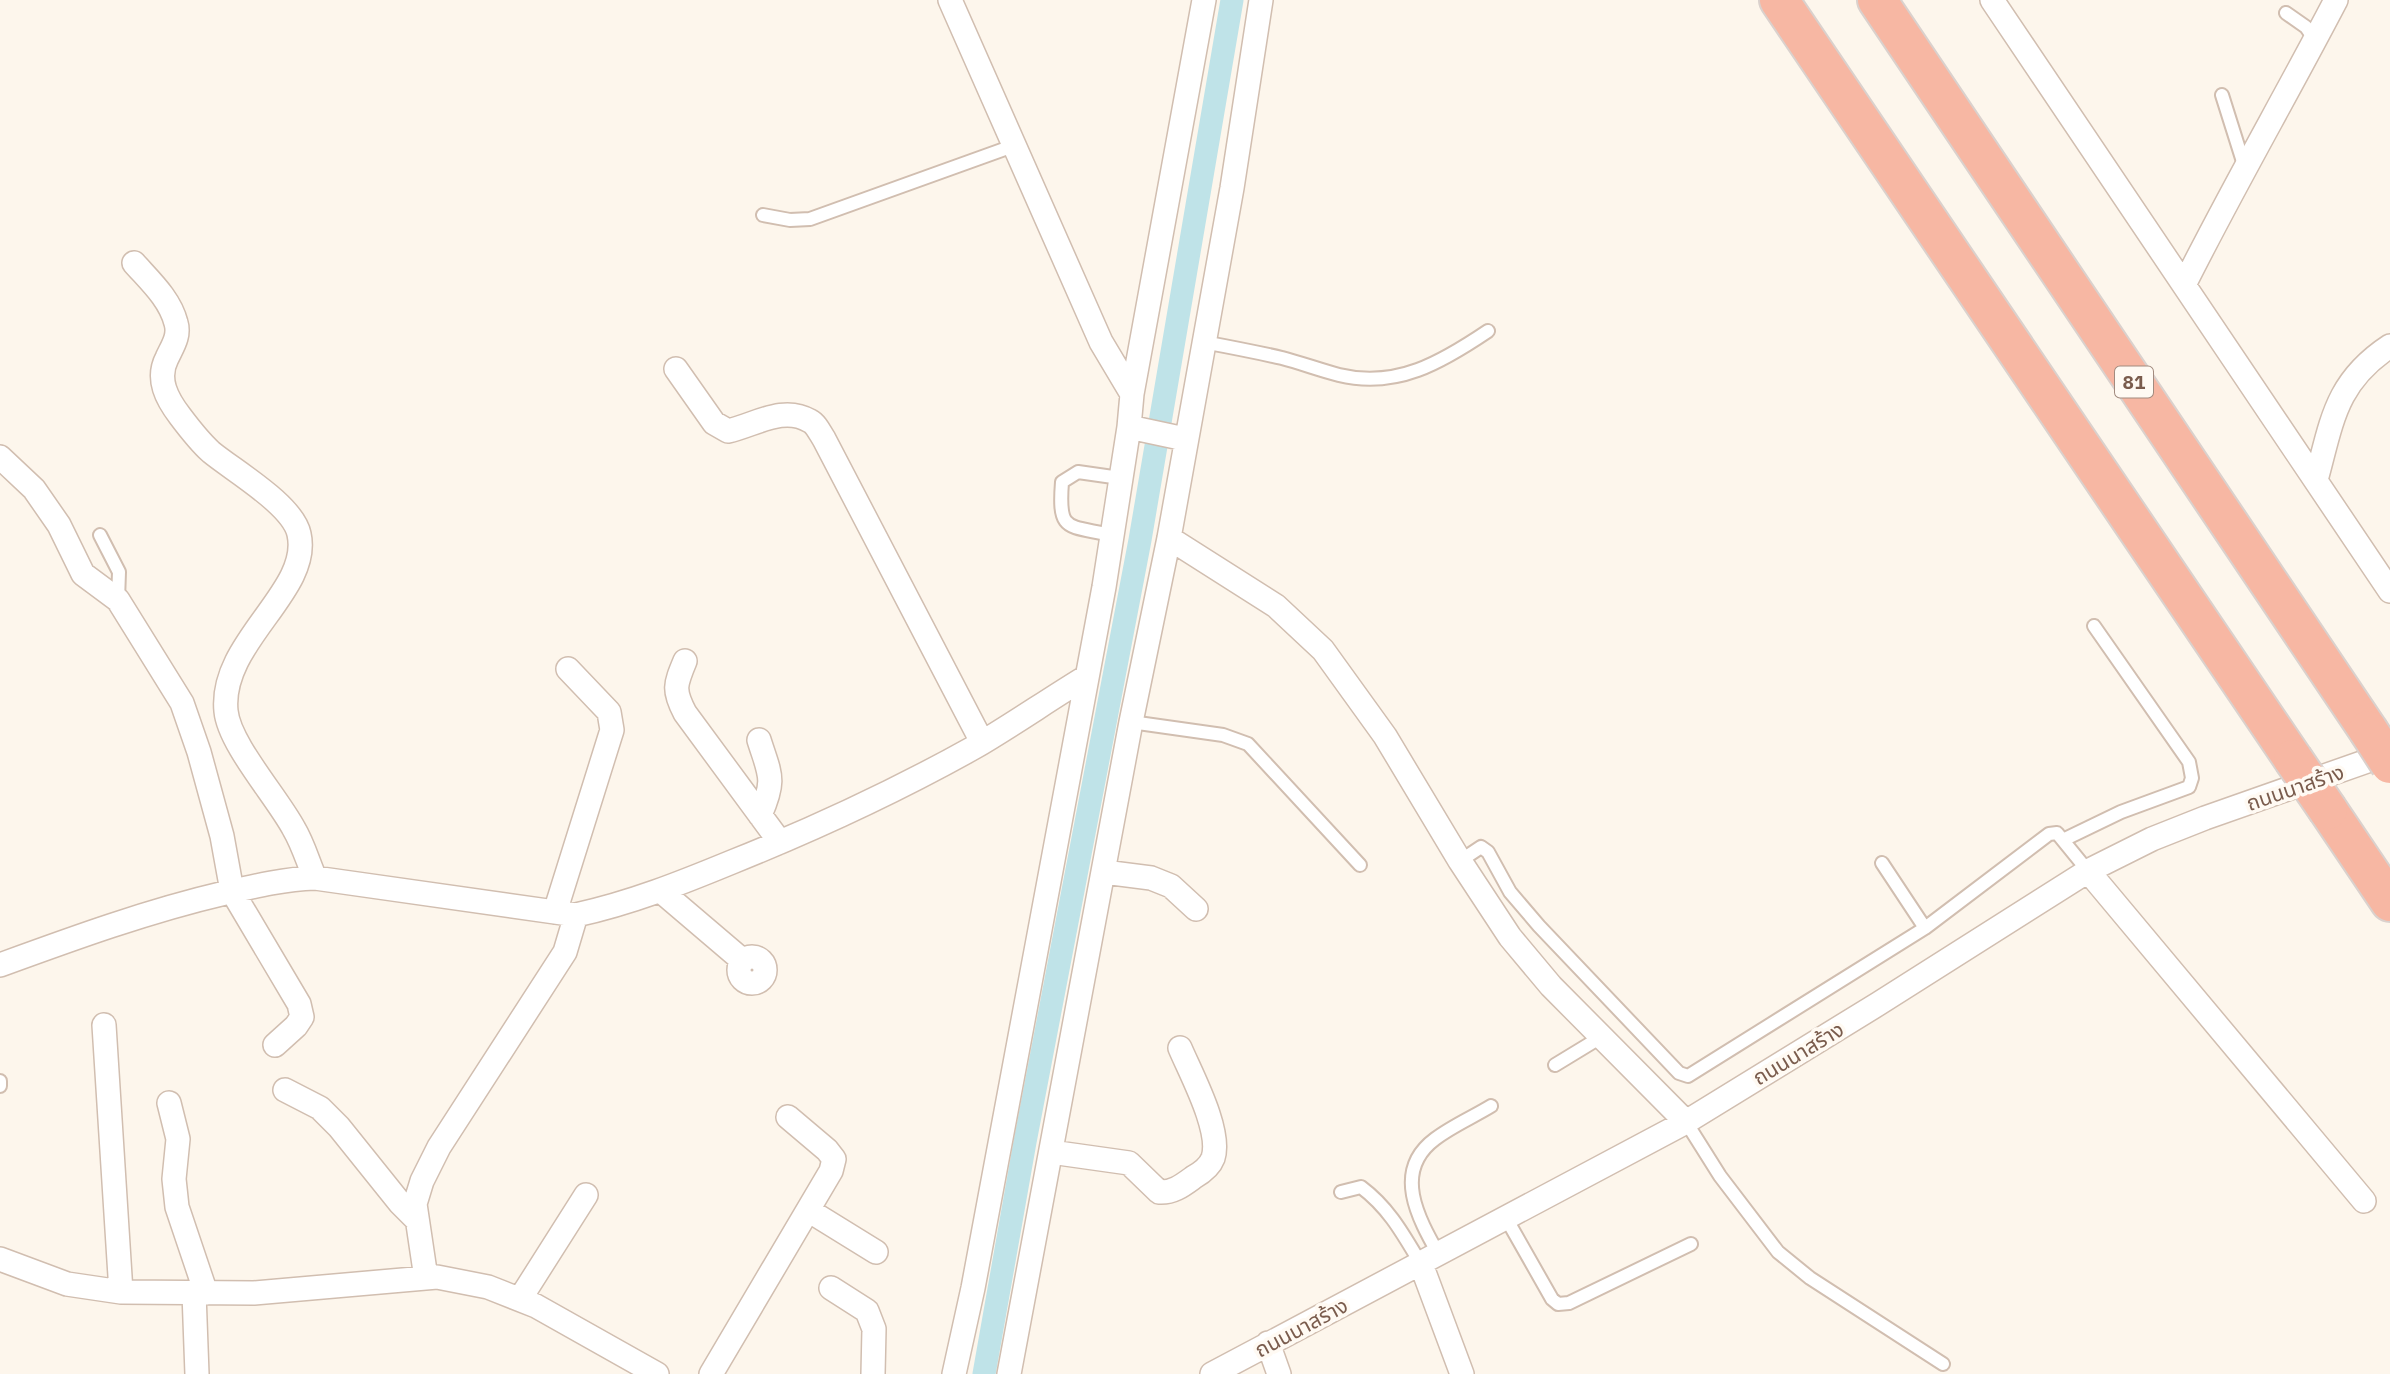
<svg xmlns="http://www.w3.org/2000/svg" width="2390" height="1374" viewBox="0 0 2390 1374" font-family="'IBM Plex Sans','Noto Sans Thai',sans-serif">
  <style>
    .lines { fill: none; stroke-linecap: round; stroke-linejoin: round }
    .canal { stroke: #bfe3e8; stroke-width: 23 }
    .service-casing { stroke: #d1beb0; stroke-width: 16 }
    .minor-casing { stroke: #d1beb0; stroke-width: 26 }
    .motorway-casing { stroke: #dad1cd; stroke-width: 42 }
    .service { stroke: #fff; stroke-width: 12 }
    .minor { stroke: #fff; stroke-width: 23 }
    .motorway { stroke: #f7b7a3; stroke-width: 38 }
    .motorway-bridge-casing { stroke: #dad1cd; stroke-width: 42; stroke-linecap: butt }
    .motorway-bridge { stroke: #f7b7a3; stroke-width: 38 }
    .labels { text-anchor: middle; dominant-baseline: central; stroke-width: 7; stroke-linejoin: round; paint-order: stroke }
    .shield { fill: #fffaf3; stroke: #a28b7f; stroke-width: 2 }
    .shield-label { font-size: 19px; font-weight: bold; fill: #7a5c4d }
    .street-label { font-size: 21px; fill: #7a5c4d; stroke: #fffaf3 }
  </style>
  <rect width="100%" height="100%" fill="#fdf6ec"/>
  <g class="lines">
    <path class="canal" d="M984,1374L1025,1142L1140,540L1232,0"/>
    <g class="service-casing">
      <path id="service" d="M2286,13L2306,27L2315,40
        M2222,95L2245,168
        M763,215L790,220L810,219L1013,146
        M1203,342C1230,347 1256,352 1282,358C1301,363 1320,370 1339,375C1397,389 1442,362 1488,331
        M100,535L119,572L118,600
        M1111,535C1067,525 1058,533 1062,482L1078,472L1120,478
        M1131,722L1223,735L1248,744L1360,865
        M2063,840L2121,812L2189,787L2192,778L2189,762L2094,626
        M1460,861L1481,847L1488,852L1510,892L1539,926L1679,1073L1688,1076L1925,928L2049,834L2057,833L2088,871
        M1882,863L1925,928
        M1555,1065L1601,1037
        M0,1086V1081
        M1686,1122L1720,1176L1778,1252L1810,1278L1943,1364
        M1341,1192L1361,1187C1389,1208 1403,1234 1421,1264
        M1506,1218L1552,1299L1558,1304L1569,1303L1691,1244
        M1439,1255C1418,1218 1392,1171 1435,1139C1452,1126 1473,1117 1491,1106"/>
    </g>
    <g class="minor-casing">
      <path id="minor" d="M950,0L1101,342L1132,394L1129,427L1104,587L973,1288L954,1374
        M1992,0L2390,591
        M134,263C150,281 170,299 176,323C180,336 172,347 167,358C156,379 167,399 180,416C189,428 200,442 211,452C234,471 293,505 299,534C312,591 219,642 226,711C229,744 277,797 294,829C303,844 308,862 315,878
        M2184,285C2232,189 2286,96 2336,0
        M676,369L714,423L728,431C755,425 783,405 810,421C816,424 820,433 824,439L982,742
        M1132,394L1204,0
        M1129,427L1185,439
        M0,457L34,489L59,525L83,574L118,600L182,703L199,752L222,836L232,891L299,1004L302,1017L296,1026L275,1045
        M2316,480C2332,422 2335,382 2390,346
        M1169,538L1276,606L1323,650L1385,736L1460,861L1510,937L1551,986L1686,1122
        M685,661C675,685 673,690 685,713L780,842
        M759,740C770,775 776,779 760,815
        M2088,871L2364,1201
        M1104,872L1151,878L1171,886L1196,909
        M661,891L742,960
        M555,912L612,730L609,712L568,669
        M739 970a13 13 0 1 1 26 0a13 13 0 1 1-26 0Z
        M0,965C74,938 148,911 225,893C255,886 284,879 315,878L576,915C631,903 681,883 732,862C814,829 896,791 973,748C1011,726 1048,700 1086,677
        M104,1025L121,1292
        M285,1090L320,1108L339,1127L400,1203L416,1219
        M169,1103L178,1139L174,1179L177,1207L206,1293
        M1051,1152L1129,1163L1159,1192C1173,1193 1183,1185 1194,1177C1201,1173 1210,1166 1213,1158C1222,1131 1191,1074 1180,1048
        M808,1210L876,1252
        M0,1259L67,1284L121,1292L254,1293L437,1277L488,1287L536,1306L657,1374
        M1421,1264L1462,1374
        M426,1278L415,1204L422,1181L439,1147L565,952L576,915
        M831,1288L867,1311L874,1329L873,1374
        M194,1293L197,1374
        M520,1299L586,1195
        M1268,1343L1279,1374
        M711,1374L831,1171L834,1159L827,1150L788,1117
        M1009,1374L1131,722L1169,538L1232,188L1261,0
        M1212,1374L1686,1122L1878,1004L2088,871L2152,839L2205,818L2390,753"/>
    </g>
    <g class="motorway-casing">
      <path id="motorway" d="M1779,0L2293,759
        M1877,0L2368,730
        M2328,810L2390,902"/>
    </g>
    <use href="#service" class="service"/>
    <use href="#minor" class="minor"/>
    <use href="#motorway" class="motorway"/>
    <g class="motorway-bridge-casing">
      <path id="motorway-bridge" d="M2368,730L2390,764
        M2293,759L2328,810"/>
    </g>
    <use href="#motorway-bridge" class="motorway-bridge"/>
  </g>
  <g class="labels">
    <rect class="shield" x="2115" y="366.5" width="38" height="31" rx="5"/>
    <g class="shield-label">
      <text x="2134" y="382">81</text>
    </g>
    <g class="street-label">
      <text transform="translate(2295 787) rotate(-19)">ถนนนาสร้าง</text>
      <text transform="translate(1798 1053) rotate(-31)">ถนนนาสร้าง</text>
      <text transform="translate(1301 1327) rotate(-28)">ถนนนาสร้าง</text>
    </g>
  </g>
</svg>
